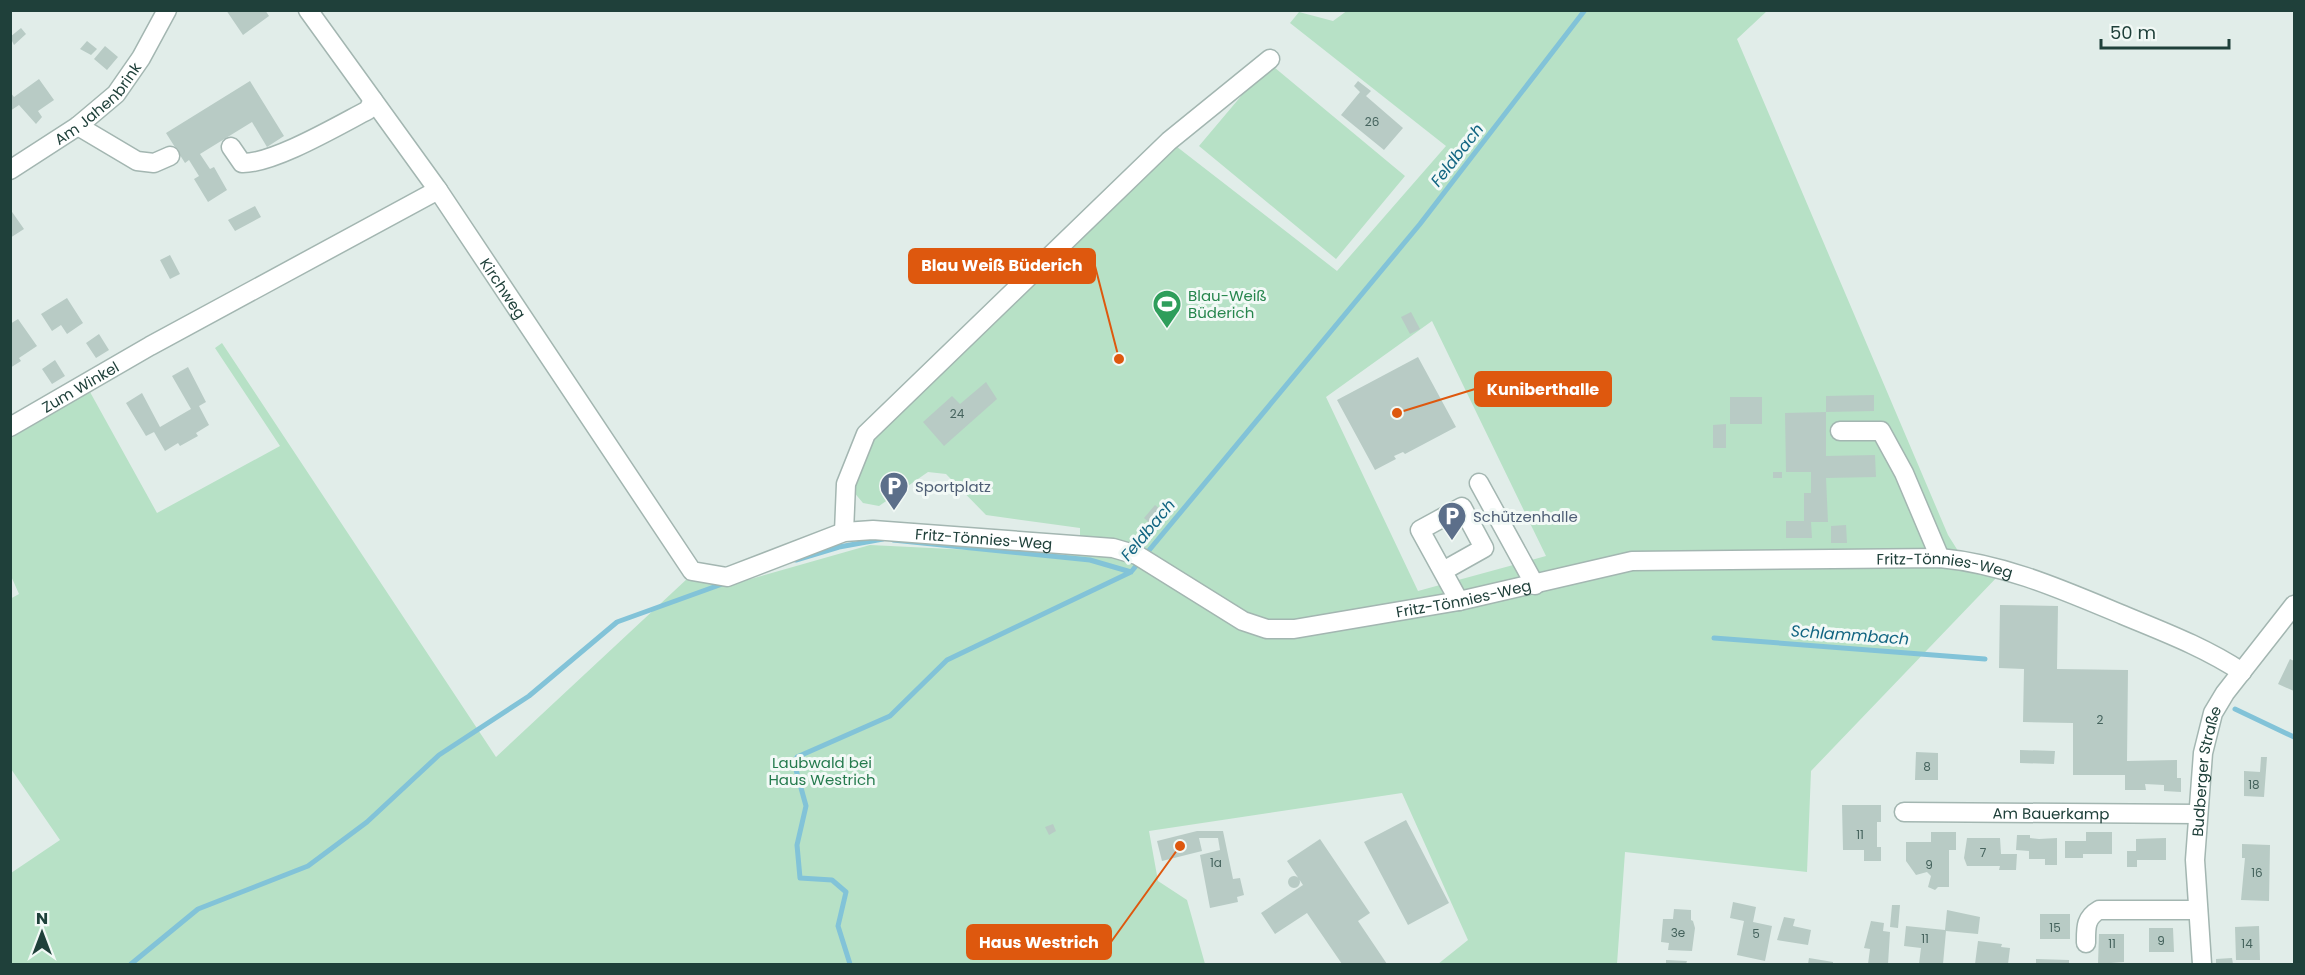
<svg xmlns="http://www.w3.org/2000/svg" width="2305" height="975" viewBox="0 0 2305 975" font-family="Poppins,sans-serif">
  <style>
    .green { fill: #b7e1c6; fill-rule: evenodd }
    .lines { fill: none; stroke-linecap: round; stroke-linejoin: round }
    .stream { stroke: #82c3d8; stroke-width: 5 }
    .building { fill: #b8cbc5 }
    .minor-casing { stroke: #a3b6b1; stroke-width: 21 }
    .minor { stroke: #fff; stroke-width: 18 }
    .labels { text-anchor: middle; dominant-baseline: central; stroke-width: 6; stroke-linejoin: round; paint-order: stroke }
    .number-label { font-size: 12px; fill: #45635d }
    .street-label { font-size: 15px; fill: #1f403a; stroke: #f2f9f6 }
    .leisure-label { font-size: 15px; fill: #27864d; stroke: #f2f9f6; text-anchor: start }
    .service-label { font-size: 15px; fill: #4e5e75; stroke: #f2f9f6; text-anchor: start }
    .park-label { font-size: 15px; fill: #257b4e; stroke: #f2f9f6 }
    .water-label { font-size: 16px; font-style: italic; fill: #126582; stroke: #f2f9f6 }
    .leader { fill: none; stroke: #de580e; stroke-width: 2 }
    .callout-dot { fill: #de580e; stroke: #f2f9f6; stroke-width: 2 }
    .callout { fill: #de580e; stroke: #de580e; stroke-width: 2 }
    .callout-label { font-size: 16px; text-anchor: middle; font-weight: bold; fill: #fff }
  </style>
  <rect width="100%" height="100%" fill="#e1ede9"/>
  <path class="green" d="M1348,10L1767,11L1737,39L1948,535L1970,570L1999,575L1811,771L1807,872L1625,852L1617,964H1438L1468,940L1402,793L1149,831L1158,881L1187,900L1205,964H11V873L60,840L11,769L10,599L19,594L11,576V438L90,392L157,513L280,446L215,348L222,343L496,757L688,578L740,582L870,545L1071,555L1080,549V528L986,515L946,474L928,472L879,506L863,503L847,484L868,436L1172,143L1337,271L1446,146L1290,23L1299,12L1333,21ZM1432,321L1546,556L1418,591L1326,397Z
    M1269,63L1405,176L1336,259L1199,146Z"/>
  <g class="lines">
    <path class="stream" d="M893,540L1090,560L1131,572
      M796,560L839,547L883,539
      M1714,638L1985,659
      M2235,709L2294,737
      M131,964L198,909L308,866L367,822L439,755L529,696L617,622L725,583
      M850,964L838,926L846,892L832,880L800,878L797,845L806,806L795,766L797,757L890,716L947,660L1131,572L1420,224L1585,10"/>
  </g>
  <path class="building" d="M226,10H265L269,16L243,35Z
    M21,28L26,34L14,45L10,37Z
    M87,41L97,49L91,55L80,49Z
    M105,46L118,57L107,70L94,59Z
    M39,79L54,100L38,111L42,117L36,124L19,105L10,111V92L14,97Z
    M250,81L284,136L267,147L252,122L200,154L210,169L214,167L227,190L208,202L194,179L199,176L189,160L185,163L166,133Z
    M1358,81L1371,91L1366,96L1403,128L1384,150L1341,115L1360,92L1354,86Z
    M255,206L261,217L235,231L228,220Z
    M10,209L24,229L10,238Z
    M170,255L180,274L170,279L160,260Z
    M67,298L83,323L67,334L61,325L52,331L41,314Z
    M1411,312L1420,329L1410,334L1401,317Z
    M18,319L37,346L19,358L21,361L10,368V324Z
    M99,334L109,350L96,358L86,343Z
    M1418,357L1456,427L1405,454L1403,452L1394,456L1396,459L1375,470L1337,400Z
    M55,360L65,376L52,384L42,369Z
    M188,367L206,402L199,406L209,425L196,433L198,436L180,446L178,443L165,451L154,432L146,436L126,403L142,393L160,427L191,409L172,376Z
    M986,382L997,399L944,446L923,422L952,396L960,404Z
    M1874,395V411L1826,412V396Z
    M1730,397H1762V424H1730Z
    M1826,412V456L1875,455L1876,477L1826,478L1828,522H1811L1812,538H1786V521H1804V493H1811V472H1786L1785,413Z
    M1726,424V448H1713V425Z
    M1773,472H1782V478H1773Z
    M1155,505L1165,513L1154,527L1144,518Z
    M1846,525L1847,543H1831V526Z
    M2000,605L2058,606L2057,669L2128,670L2127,761L2177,760V778H2181V792L2164,791V785L2145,784L2146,790H2125V775H2073V723L2023,722L2024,669L1999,668Z
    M2290,659L2294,661V691L2278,684Z
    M2020,750L2055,751L2054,764L2020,763Z
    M1916,752L1938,753V780H1915Z
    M2261,757H2267L2264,797L2244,796V771L2260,772Z
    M1842,805H1881V822H1877V847H1881V861H1864V850H1843Z
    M1406,820L1449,903L1408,925L1364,842Z
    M1053,824L1056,831L1049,835L1045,827Z
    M1197,831H1223L1233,879L1240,878L1244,895L1237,897L1238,902L1210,908L1200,855L1220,850L1218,838H1199L1202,851L1162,861L1157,841Z
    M1931,832H1956V850H1949V887H1938L1935,890L1928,887L1931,876L1927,872L1916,875L1906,861V842H1931Z
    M2086,832H2112V854H2083V858H2065V841H2086Z
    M2017,835H2030V838L2039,839L2057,838V865H2045V859H2029V851L2016,850Z
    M1967,838H2000L2001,854H2017L2016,870H1999L2000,866H1967L1964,858Z
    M2166,838V860H2137V867H2127V851H2136V839Z
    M1320,839L1370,913L1358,921L1387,964H1342L1307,913L1275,934L1261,913L1303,885L1287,861Z
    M2242,844L2270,845L2269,901L2241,900L2245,858H2242Z
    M1288 882a6 6 0 1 1 12 0a6 6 0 1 1-12 0Z
    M1733,902L1756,907L1753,922L1772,926L1765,961L1737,955L1744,921L1730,918Z
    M1892,905H1900L1898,928L1890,927Z
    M1674,909L1691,910V920L1693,921L1695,928L1692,951L1668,950L1669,943L1661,942L1663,919H1673Z
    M1947,910L1980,917L1978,934L1946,931L1943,964H1919L1921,948L1904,946L1906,926L1945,930Z
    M2040,914H2070V939H2040Z
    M1784,917L1795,919L1793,926L1811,930L1808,945L1777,940Z
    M1871,921L1884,923L1883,931L1890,932L1888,964H1868L1870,949L1864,948Z
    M2259,926L2260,960H2236L2235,927Z
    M2149,928H2173L2174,952H2149Z
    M2099,934H2124V962L2098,964Z
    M1978,941L2002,944L2001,947L2010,948L2008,964H1975Z
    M1809,958L1833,962V964H1808Z
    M2232,958L2233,964H2216V959Z
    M2036,959L2069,960V964H2036Z
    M1666,960L1687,961L1686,964H1666Z"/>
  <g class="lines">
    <g class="minor-casing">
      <g id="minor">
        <path id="s1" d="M308,10L438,190L692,571L727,577L844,532L873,530L1113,548L1137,555L1243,621L1267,629H1294L1459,601L1632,561L1940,558C2005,564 2063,590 2123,615C2164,632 2204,647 2242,672"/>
        <path d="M78,126L137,161L154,163L170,156"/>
        <path d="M231,147L242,163C273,164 339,125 368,110L373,100"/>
        <path id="s2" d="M10,170L78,126L116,94L141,58L167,10"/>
        <path id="s3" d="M10,427L150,346L438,190"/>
        <path d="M1840,431H1881L1904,473L1940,558"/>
        <path d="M1479,483L1535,585"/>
        <path d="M844,532L846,484L866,434L1169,141L1270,59"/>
        <path d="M1443,571L1484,548L1462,507L1420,530L1459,601"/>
        <path id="s4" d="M1904,812L2198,814"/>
        <path d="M2086,943C2086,928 2085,918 2099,910H2198"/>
        <path id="s5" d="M2202,964L2195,860L2203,753L2213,713L2225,693L2294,605"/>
      </g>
    </g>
    <use href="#minor" class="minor"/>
  </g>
  <defs>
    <g id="stadium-pin" transform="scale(1.5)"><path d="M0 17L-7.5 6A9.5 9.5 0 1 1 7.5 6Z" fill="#2e9e5b" stroke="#f2f9f6"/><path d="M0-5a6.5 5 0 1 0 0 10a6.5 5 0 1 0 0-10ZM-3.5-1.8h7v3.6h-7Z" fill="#fff"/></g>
    <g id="parking-pin" transform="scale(1.5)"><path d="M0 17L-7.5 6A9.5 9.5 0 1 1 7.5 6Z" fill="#5c6f8a" stroke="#f2f9f6"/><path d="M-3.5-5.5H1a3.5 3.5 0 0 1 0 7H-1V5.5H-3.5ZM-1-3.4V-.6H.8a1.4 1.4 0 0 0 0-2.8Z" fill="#fff"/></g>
  </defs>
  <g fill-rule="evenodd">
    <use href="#stadium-pin" x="1167" y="304"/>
    <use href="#parking-pin" x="894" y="486"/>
    <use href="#parking-pin" x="1452" y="516"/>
  </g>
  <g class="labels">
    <g class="number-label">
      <text x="1372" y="121">26</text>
      <text x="957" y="413">24</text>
      <text x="2100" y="719">2</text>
      <text x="1927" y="766">8</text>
      <text x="2254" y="784">18</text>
      <text x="1860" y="834">11</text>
      <text x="1983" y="852">7</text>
      <text x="1216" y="862">1a</text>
      <text x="1929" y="864">9</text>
      <text x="2257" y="872">16</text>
      <text x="2055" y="927">15</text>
      <text x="1678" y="932">3e</text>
      <text x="1756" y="933">5</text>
      <text x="1925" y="938">11</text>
      <text x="2161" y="940">9</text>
      <text x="2112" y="943">11</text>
      <text x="2247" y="943">14</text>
    </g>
    <g class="street-label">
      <text stroke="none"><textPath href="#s2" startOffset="111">Am Jahenbrink</textPath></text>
      <text stroke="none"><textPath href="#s1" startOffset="340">Kirchweg</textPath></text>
      <text stroke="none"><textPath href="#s3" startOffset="81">Zum Winkel</textPath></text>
      <text stroke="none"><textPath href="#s1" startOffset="981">Fritz-Tönnies-Weg</textPath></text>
      <text stroke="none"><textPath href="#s1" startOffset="1971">Fritz-Tönnies-Weg</textPath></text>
      <text stroke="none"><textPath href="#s1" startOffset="1485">Fritz-Tönnies-Weg</textPath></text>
      <text stroke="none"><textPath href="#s5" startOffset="194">Budberger Straße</textPath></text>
      <text stroke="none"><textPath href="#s4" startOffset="147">Am Bauerkamp</textPath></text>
    </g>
    <g class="leisure-label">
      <text x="1188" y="295">Blau-Weiß<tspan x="1188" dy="17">Büderich</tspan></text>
    </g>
    <g class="service-label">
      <text x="915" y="486">Sportplatz</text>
      <text x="1473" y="516">Schützenhalle</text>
    </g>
    <g class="park-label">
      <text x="822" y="762">Laubwald bei<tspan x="822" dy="17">Haus Westrich</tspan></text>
    </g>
    <g class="water-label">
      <text transform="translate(1457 155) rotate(-52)">Feldbach</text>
      <text transform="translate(1148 530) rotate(-50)">Feldbach</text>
      <text transform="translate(1850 635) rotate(4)">Schlammbach</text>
    </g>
  </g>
  <path class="leader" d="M1119 359L1095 266M1397 413L1475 389M1180 846L1111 942"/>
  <g class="callout-dot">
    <circle cx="1119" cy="359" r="6"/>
    <circle cx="1397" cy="413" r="6"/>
    <circle cx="1180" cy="846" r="6"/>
  </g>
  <g class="callout">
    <rect x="909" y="249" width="186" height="34" rx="6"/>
    <rect x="1475" y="372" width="136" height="34" rx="6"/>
    <rect x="967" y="925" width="144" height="34" rx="6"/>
  </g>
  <g class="callout-label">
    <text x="1002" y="271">Blau Weiß Büderich</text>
    <text x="1543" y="395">Kuniberthalle</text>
    <text x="1039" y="948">Haus Westrich</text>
  </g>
  <rect width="2305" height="975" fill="none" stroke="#1f403a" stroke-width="24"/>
  <g transform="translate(42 933)" stroke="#f2f9f6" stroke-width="4.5" paint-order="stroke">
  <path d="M0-4.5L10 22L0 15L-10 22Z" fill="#1f403a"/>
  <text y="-9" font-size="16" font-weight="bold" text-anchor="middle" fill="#1f403a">N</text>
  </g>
  <path d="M2101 39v9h128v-9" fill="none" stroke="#1f403a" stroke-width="3"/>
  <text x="2110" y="39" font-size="18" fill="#1f403a" stroke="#f2f9f6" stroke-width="4.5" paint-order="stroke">50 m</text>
</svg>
